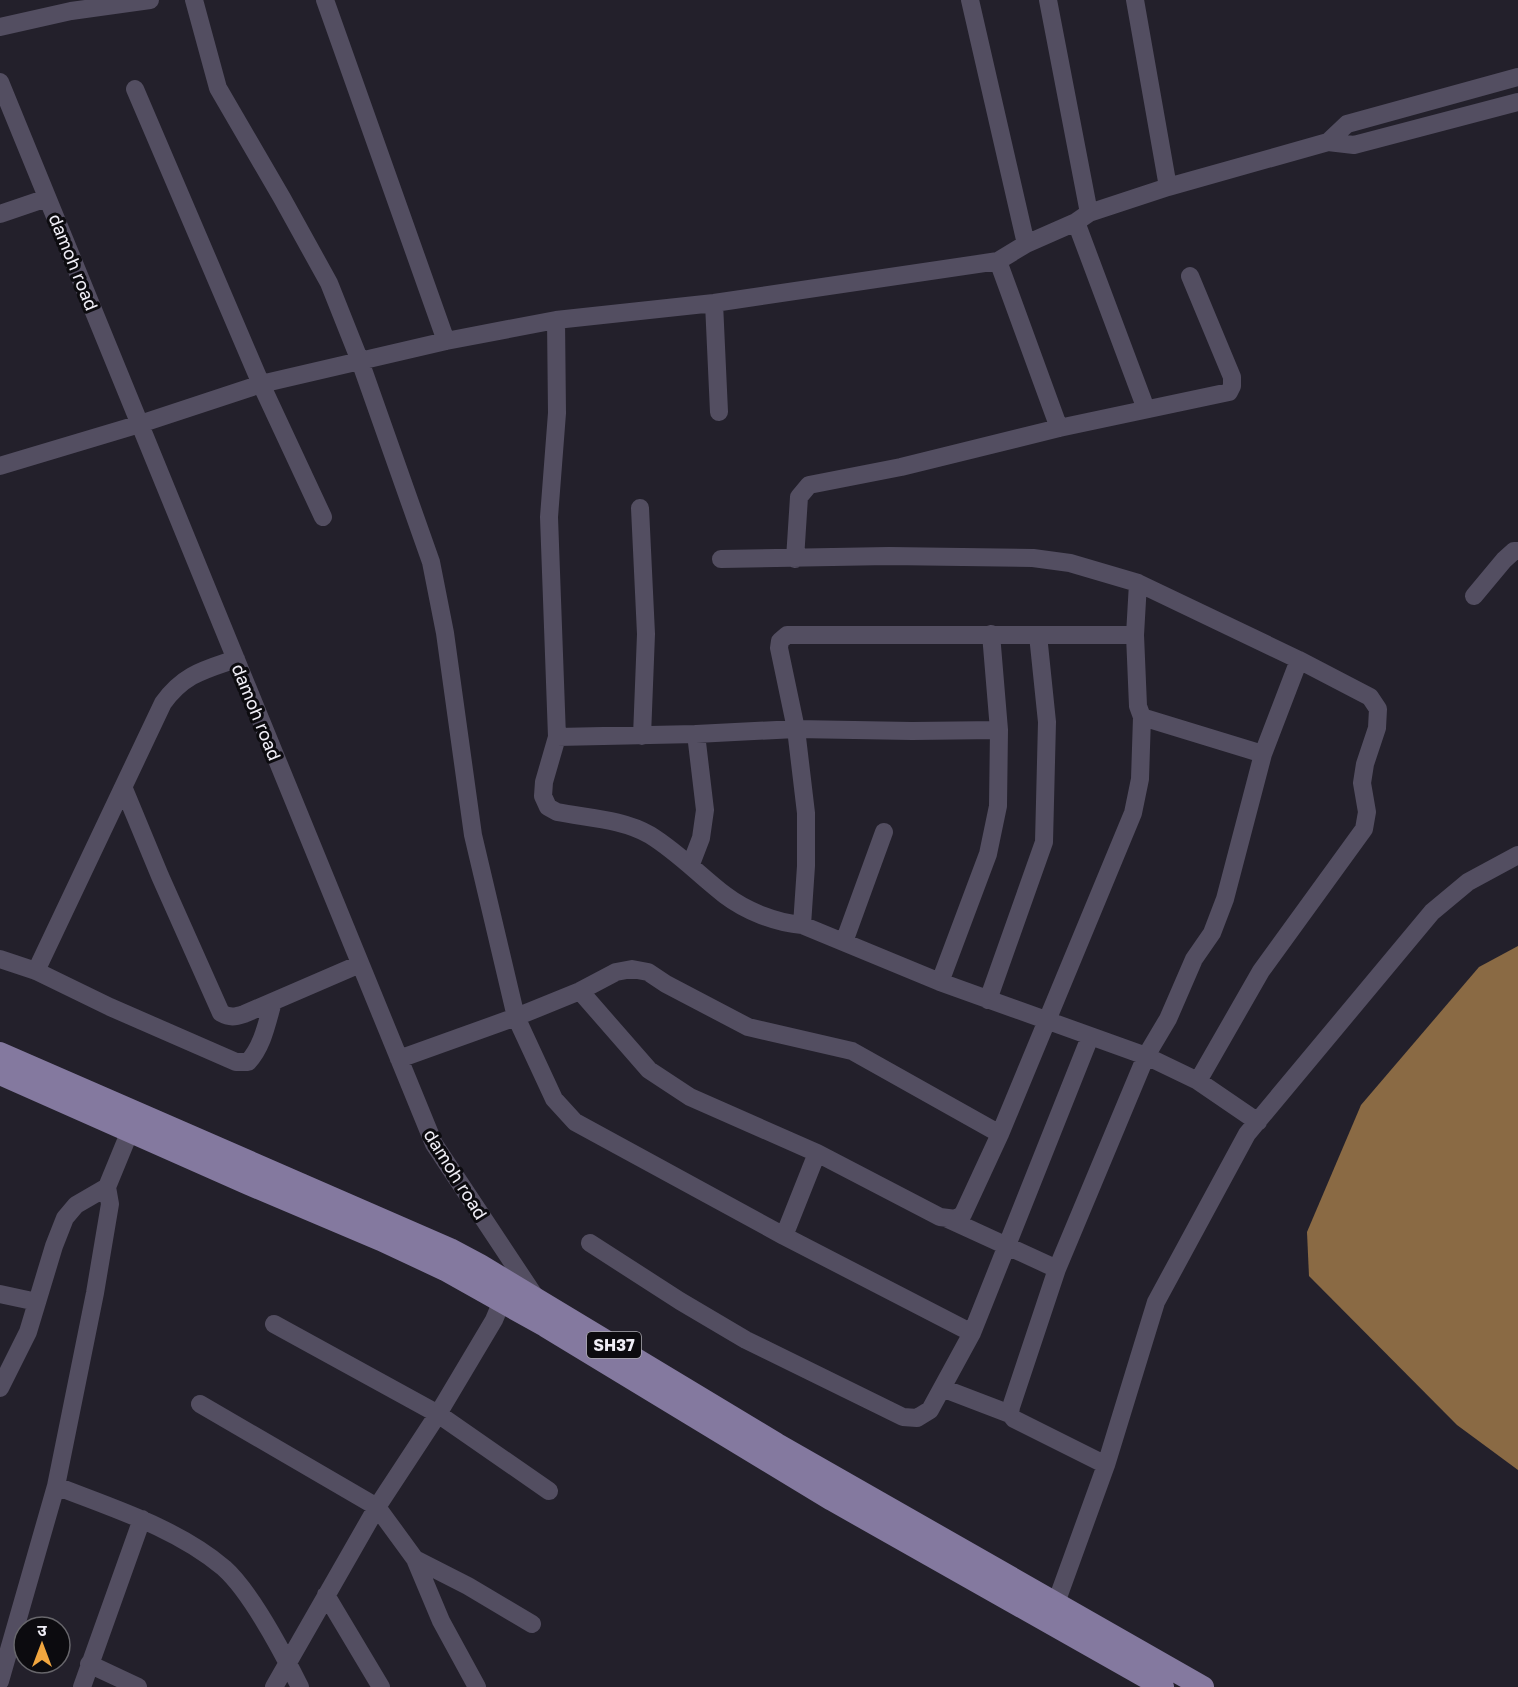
<svg xmlns="http://www.w3.org/2000/svg" width="1518" height="1687" viewBox="0 0 1518 1687" font-family="'Golos Text','Noto Sans Devanagari',sans-serif">
  <style>
    .water { fill: #8a6a44 }
    .lines { fill: none; stroke-linecap: round; stroke-linejoin: round }
    .minor { stroke: #534e61; stroke-width: 18 }
    .major { stroke: #84799f; stroke-width: 22 }
    .labels { text-anchor: middle; dominant-baseline: central; stroke-width: 6; stroke-linejoin: round; paint-order: stroke }
    .shield { fill: #0c0b0f; stroke: #acaab1; stroke-width: 1.5 }
    .shield-label { font-size: 16px; font-weight: bold; fill: #f0eef6 }
    .street-label { font-size: 18px; fill: #f0eef6; stroke: #0c0b0f }
  </style>
  <rect width="100%" height="100%" fill="#23202b"/>
  <path class="water" d="M1518,946V1470L1457,1425L1309,1276L1307,1232L1361,1105L1479,967Z"/>
  <g class="lines">
    <path class="minor" d="M194,0L218,88L282,198L329,283L360,361L431,562L445,633L473,835L516,1017L554,1099L575,1122L784,1236L972,1333
      M325,0L446,341
      M970,0L1026,244
      M1048,0L1089,213
      M1135,0L1168,187
      M0,27L71,11L150,0
      M0,82L434,1144L536,1298
      M135,89L261,384L323,517
      M1328,142L1347,124L1518,77
      M0,214L47,198
      M1076,222L1146,409
      M998,261L1059,428
      M714,303L719,412
      M556,320L557,413L549,517L557,737L544,782L543,796L548,807L557,812C587,818 623,819 650,835C679,853 699,875 725,895C746,911 776,923 802,925L940,982L1146,1056L1198,1081L1258,1122
      M0,466L140,424L261,384L446,341L556,320L714,303L998,261L1026,244L1076,222L1089,213L1168,187L1328,142L1354,145L1518,102
      M640,508L646,634L642,736
      M721,559L889,556L1033,558L1070,563L1138,583L1299,660L1370,697L1378,709L1377,728L1365,764L1362,783L1367,812L1364,829L1261,971L1198,1081
      M795,559L799,497L809,485L901,467L1059,428L1229,392L1232,386V377L1190,276
      M1474,596L1504,560L1514,551H1518
      M1142,717L1263,754
      M557,737L696,734L796,729L912,731L999,730
      M124,789L160,876L221,1013C230,1018 235,1017 244,1014L360,964
      M691,864L701,838L705,810L696,734
      M802,925L806,866V813L796,729L779,648L780,641L787,635H1135
      M844,942L884,832
      M0,959L36,971L110,1007L236,1062H248C263,1046 267,1022 273,1002
      M36,971L163,703C184,674 204,670 236,659
      M940,982L988,854L998,806L999,730L991,634
      M580,991L649,1070L690,1097L817,1153L940,1217L956,1219L963,1214L1000,1134L1133,813L1140,779L1142,717L1138,706L1135,635L1138,583
      M988,1000L1044,842L1047,722L1038,635
      M399,1059L516,1017L580,991L616,972L632,969L648,972L666,984L748,1027L852,1051L1000,1134
      M948,1219L1057,1269
      M784,1236L817,1153
      M590,1243L680,1301L746,1340L903,1417L917,1418L930,1410L972,1333L1090,1037
      M0,1294L37,1302
      M274,1324L438,1414L549,1491
      M0,1388L28,1332L54,1246L65,1218L76,1205L107,1187
      M942,1388L1010,1414
      M200,1404L377,1507L415,1559L441,1621L477,1687
      M1106,1465L1014,1419L1010,1414L1011,1407L1057,1269L1146,1056L1168,1019L1194,959L1212,933L1225,899L1263,754L1299,660
      M56,1486C112,1508 177,1528 224,1568C252,1593 283,1653 300,1687
      M415,1559L468,1586L532,1624
      M326,1595L381,1687
      M1052,1614L1106,1465L1156,1302L1247,1134L1432,912L1468,882L1518,855
      M89,1664L138,1687
      M0,1681L56,1486L95,1293L110,1204L107,1187L130,1131
      M82,1687L142,1519
      M274,1687L377,1507L438,1414L494,1320L507,1289"/>
    <path class="major" d="M0,1053L450,1249L480,1265L777,1444L1203,1687
      M0,1074L246,1183L381,1240L445,1270L545,1326L832,1500L1163,1687"/>
  </g>
  <g class="labels">
    <rect class="shield" x="587" y="1332" width="54" height="26" rx="4.5"/>
    <g class="shield-label">
      <text x="614" y="1345">SH37</text>
    </g>
    <g class="street-label">
      <text transform="translate(74 262) rotate(68)">damoh road</text>
      <text transform="translate(257 712) rotate(68)">damoh road</text>
      <text transform="translate(456 1174) rotate(58)">damoh road</text>
    </g>
  </g>
  <g transform="translate(42 1645)"><circle r="28" fill="#0c0b0f" stroke="#67666b" stroke-width="1.5"/>
  <path d="M0-4.5L10 22L0 15L-10 22Z" fill="#f1a63f"/>
  <text y="-9" font-size="16" font-weight="bold" text-anchor="middle" fill="#f0eef6">उ</text>
  </g>
</svg>
